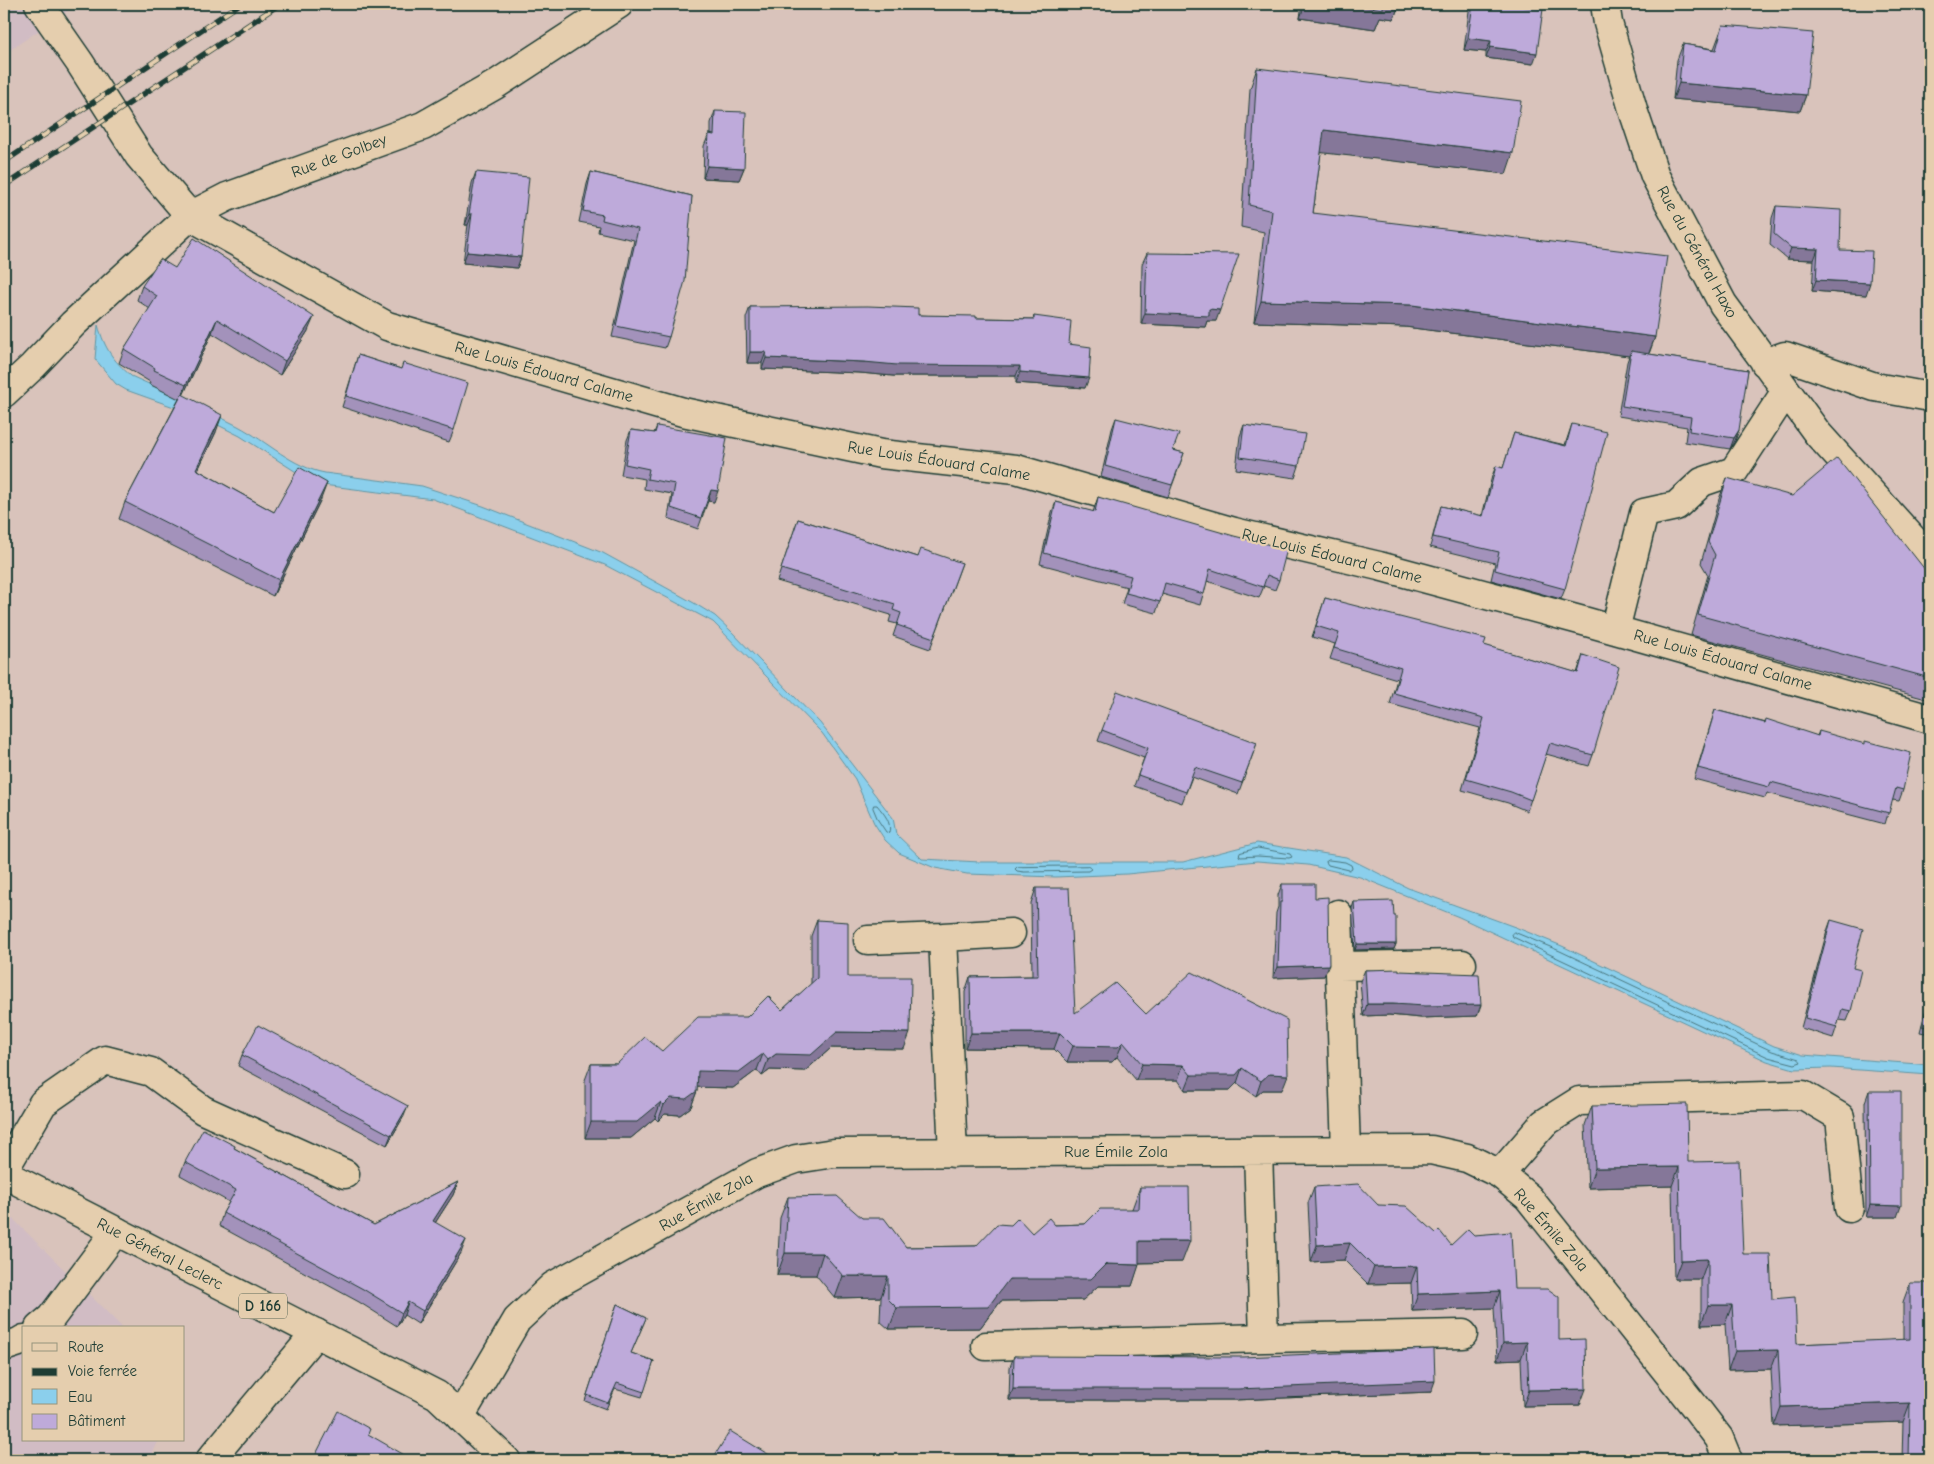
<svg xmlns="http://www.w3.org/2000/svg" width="1934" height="1464" viewBox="0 0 1934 1464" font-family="'Comic Neue',sans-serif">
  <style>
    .built { fill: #d1bcc4 }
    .water { fill: #8bcfec; stroke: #6095a2 }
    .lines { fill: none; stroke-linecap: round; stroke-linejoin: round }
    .shore { stroke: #4a777e; stroke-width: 1 }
    .minor-casing { stroke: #1f3d34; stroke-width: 31 }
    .major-casing { stroke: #1f3d34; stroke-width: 31 }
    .minor { stroke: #e5ceae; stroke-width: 28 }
    .major { stroke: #e5ceae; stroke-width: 28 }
    .rail-casing { stroke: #1f3d34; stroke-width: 5.5 }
    .rail { stroke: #e5ceae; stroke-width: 4; stroke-dasharray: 11; stroke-linecap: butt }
    .wall { fill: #a392bb; stroke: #1f3d34 }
    .shaded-wall { fill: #857799; stroke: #1f3d34 }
    .building { fill: #beaada; stroke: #1f3d34 }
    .labels { text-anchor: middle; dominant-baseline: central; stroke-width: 4.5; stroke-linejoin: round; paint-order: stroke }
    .shield { fill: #e5ceae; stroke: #5a6859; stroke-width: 1 }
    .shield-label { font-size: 15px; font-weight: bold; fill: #1f3d34 }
    .street-label { font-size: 16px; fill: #1f3d34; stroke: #e5ceae }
  </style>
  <rect width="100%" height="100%" fill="#d9c3bb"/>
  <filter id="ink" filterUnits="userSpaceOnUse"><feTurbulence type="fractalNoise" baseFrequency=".02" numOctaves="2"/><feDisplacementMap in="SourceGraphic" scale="10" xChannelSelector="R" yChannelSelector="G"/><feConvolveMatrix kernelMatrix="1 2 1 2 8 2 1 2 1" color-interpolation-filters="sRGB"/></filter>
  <g filter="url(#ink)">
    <path class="built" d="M4,4H78L4,54Z
      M4,1210L123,1328H24V1440H159L149,1460H4Z"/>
    <path class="water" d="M98,325C105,349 112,359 131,376C167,392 203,408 238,426C268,442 292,467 325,473L422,486L483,506L603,553L694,603L715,616L731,631L820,723L893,818L896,834L922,859L980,862H1183L1257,843L1346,857L1408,888L1515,927L1562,946L1774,1046L1803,1055L1930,1065V1075L1831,1068L1794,1069L1767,1061L1459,917L1360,877L1308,865L1257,861L1127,874L1056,877L967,874L935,868L899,853L885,840L874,823L855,779L822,733L713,622L605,565L433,499L315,484L240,436L202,417L126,390L116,384L95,359Z"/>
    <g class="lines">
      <path class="shore" d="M874,805H877C884,814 892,822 889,833L886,832L878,820L873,808Z
        M1258,848L1290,854L1292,857L1289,858L1257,856L1241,857L1239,856L1240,853Z
        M1329,860L1345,862L1351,865L1352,868L1349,870L1328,865L1326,862Z
        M1089,866L1091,869L1088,871L1024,872L1017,871L1015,869L1017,867Z
        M1514,932L1560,951L1772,1051L1799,1059L1801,1062L1795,1064L1768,1057L1513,937L1512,934Z"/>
      <g class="minor-casing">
        <path id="minor" d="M39,4L80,63L139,156L190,216L387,326L683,412L881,454L1016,469L1234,532L1379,566L1587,622L1930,719
          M1605,4L1608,23L1634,113L1655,176L1723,304L1818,434L1930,558
          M1765,363L1785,356L1875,387L1930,397
          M4,393L33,366L73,324L190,216L227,197L423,126L495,85L619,4
          M1615,630L1644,513L1676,506L1702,482L1734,471L1786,391
          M1338,914L1346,1150
          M943,937L1011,933
          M868,940L943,937L953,1153
          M1339,966L1462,964
          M4,1170L43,1103L105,1060L151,1072L203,1110L345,1174
          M1500,1174L1544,1123L1579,1101L1803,1095L1840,1117L1849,1208
          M39,1328L51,1318L116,1231
          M1264,1338L1463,1334
          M986,1346L1264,1338L1258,1151
          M4,1347L19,1342L24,1339
          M460,1417L517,1320L553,1286L757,1173L796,1159L834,1153L1431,1150L1467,1158L1500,1174L1528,1197L1696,1408L1719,1438L1728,1460
          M210,1460L316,1333"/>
      </g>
      <g class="major-casing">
        <path id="major" d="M4,1174L437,1395L506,1460"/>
      </g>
      <use href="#minor" class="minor"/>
      <use href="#major" class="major"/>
      <g class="rail-casing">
        <path id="rail" d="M4,162L240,4
          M4,186L280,4"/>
      </g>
      <use href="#rail" class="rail"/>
    </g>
    <path class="wall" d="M1302,4H1399L1394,19L1380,17L1375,29L1300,18Z
      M1472,4H1503L1533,64L1486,58V52L1464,50L1469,11Z
      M1723,25L1806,95L1800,111L1673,99L1677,60L1683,44L1714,49Z
      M1257,68L1506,174L1321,152L1313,213L1655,337L1649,354L1748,370L1735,441L1730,449L1685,442L1687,427L1618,416L1627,362L1629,356L1405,327L1254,322L1264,232L1241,227L1250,89Z
      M715,111L744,168L739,180L703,178L704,146L709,134H711V123Z
      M476,172L521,257L517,268L463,263L468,225H465L472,183Z
      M591,172L692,196L669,337L665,348L612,337L634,240L598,232L599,226L579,222L587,184Z
      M1776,206L1840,250L1866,295L1812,291L1814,260L1787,259L1770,245L1772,218Z
      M1147,253L1216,321H1207L1205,327L1141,324L1142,264Z
      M175,268L308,331L280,375L212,333L183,395L216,432L198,470L274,512L321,499L273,596L119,519L125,502L179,399L149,384L150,382L119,363L124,349L150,309L137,300L142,286Z
      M750,307L918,315L976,318L1033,319L1034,316L1069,344L1085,388L1016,383V376H893L860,373L762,369V363H747L746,318Z
      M358,355L401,369L454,430L449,442L342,407Z
      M1116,418L1173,450L1184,453L1168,497L1101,477L1112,429Z
      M1572,424L1565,589L1561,599L1491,580L1495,563L1430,547L1438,516L1441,506L1482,516L1492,476L1496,466L1503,468L1514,433L1565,445Z
      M1244,425L1299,466L1295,478L1236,469L1240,436Z
      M657,426L714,502L708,501L698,529L668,518L672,494L644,489L645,479L621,475L627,440L631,430L654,433Z
      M1727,478L1930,576V687L1926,699L1691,635L1708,575L1701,563L1719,499Z
      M1098,497L1279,580L1275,590L1264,586L1259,598L1207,581L1200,605L1162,594L1156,613L1122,604L1127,587L1040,564L1052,512L1056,502L1093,512Z
      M798,519L918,557L962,563L930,649L893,636L897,624L889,622L891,615L777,581Z
      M1325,598L1577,673L1583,655L1593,755L1589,766L1546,754L1527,811L1508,803L1462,790L1480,728L1390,704L1397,679L1330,659L1335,644L1312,637Z
      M1715,710L1817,736L1819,731L1903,790L1899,801L1892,800L1885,824L1767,793L1765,798L1694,779Z
      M1102,730L1257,743L1238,794L1192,777L1182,803L1134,786L1144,758L1098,741Z
      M1282,884L1315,898L1324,976L1273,978L1276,913L1278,907V895Z
      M1036,888L1075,1013L1146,1014L1282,1090H1263L1256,1096L1237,1083L1230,1090H1185L1178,1080H1136L1117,1057L1112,1062H1067L1054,1049L965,1048V992L970,977L1032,976L1031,903Z
      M1354,902L1394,916L1396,944L1394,949L1355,950L1352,908Z
      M817,920L848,977L904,1049L831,1048L805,1071L770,1070L762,1076L757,1070L733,1088L697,1087V1091L691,1107L680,1115L665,1114L658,1121L655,1118L631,1138H585V1080L591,1064H617L662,1051L747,1017L782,1010L811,984V936Z
      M1831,920L1853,968L1851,1011L1847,1021L1839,1020L1833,1038L1801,1028L1827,931Z
      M1365,970L1399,971L1477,1016L1421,1018L1389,1015L1363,1016L1360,981Z
      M1930,993V1034L1920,1032Z
      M242,1055L404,1116L387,1145L238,1066Z
      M1869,1091L1897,1217H1866L1865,1102Z
      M1592,1106L1688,1162L1743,1254L1772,1299L1797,1344L1903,1340V1302L1910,1283L1930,1460H1902L1903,1422L1774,1426L1771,1369L1728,1370L1725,1324L1701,1325V1279H1674L1672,1186L1588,1188L1585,1125Z
      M235,1146L234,1148L374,1225L458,1182L453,1195L435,1223L461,1253L418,1324L404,1315L397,1326L359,1302L219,1226L223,1213L229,1202L180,1175L185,1162Z
      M1140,1187L1182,1262L1139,1263L1132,1286H1098L1083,1300L1001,1301L980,1328L889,1329L880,1321L881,1297L835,1298L816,1275H777L780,1218L788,1197L862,1218L906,1247L976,1246L1032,1233L1055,1225L1085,1224L1132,1209Z
      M1314,1187L1378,1205L1436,1233L1451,1245L1514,1289L1559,1340L1580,1405L1523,1406L1521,1359L1497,1360L1494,1308L1412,1311L1411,1283L1368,1284L1344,1260L1311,1262L1308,1203Z
      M617,1304L646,1318L631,1353L654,1361L642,1397L615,1389L606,1409L585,1401Z
      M1014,1356L1431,1392L1234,1400H1009L1010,1367Z"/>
    <path class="shaded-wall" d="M1305,4H1399L1394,19L1380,17L1375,29L1300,18Z
      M1468,38L1491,41L1486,52L1464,50Z
      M1490,47L1537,53L1533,64L1486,58Z
      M1679,83L1806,95L1800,111L1673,99Z
      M1324,130L1513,153L1506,174L1316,152Z
      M707,166L744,168L739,180L703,178Z
      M469,214H472L468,225H465Z
      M1791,248L1818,249L1814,260L1787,259Z
      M467,252L521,257L517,268L463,263Z
      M1816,280L1870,283L1866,295L1812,291Z
      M1261,301L1412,305L1655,337L1647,358L1631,351L1629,356L1405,327L1254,322Z
      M1209,309L1220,310L1216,321H1207L1205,327L1141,324L1145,313Z
      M314,317L308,331L280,375L285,361Z
      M217,319L212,333L181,400L186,385Z
      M750,352H766L762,363H747Z
      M766,358L864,362L1020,366L1016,376H893L860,373L762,369Z
      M1020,372L1089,378L1085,388L1016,383Z
      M222,415L216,432L190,486L196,469Z
      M1739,430L1735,441L1730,449L1734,438Z
      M327,483L321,499L273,596L279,580Z
      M711,490L718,491L714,502L708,501Z
      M1357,944H1396L1394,949L1355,950Z
      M1329,965L1324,976L1273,978L1278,967Z
      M1367,1004H1393L1481,1005L1477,1016L1421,1018L1389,1015L1363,1016Z
      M837,1032L910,1033L904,1049L831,1048L805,1071L770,1070L762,1076L768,1060L776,1054Z
      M971,1033H1060L1054,1049L965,1048Z
      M1123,1042L1117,1057L1112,1062H1067L1073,1046Z
      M763,1054L757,1070L733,1088L692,1087L698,1071Z
      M1142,1064L1183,1065L1178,1080H1136Z
      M1242,1068L1237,1083L1230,1090H1185L1191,1075Z
      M1269,1074L1288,1075L1282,1090H1263L1256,1096L1261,1081Z
      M697,1091L691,1107L680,1115L665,1114L658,1121L664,1105L671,1098Z
      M661,1102L655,1118L631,1138H585L591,1122Z
      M408,1106L404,1116L387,1145L391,1135Z
      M1679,1167L1672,1186L1588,1188L1595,1168Z
      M458,1182L453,1195L428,1234L433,1221Z
      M1870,1205L1901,1206L1897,1217H1866Z
      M466,1240L461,1253L418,1324L423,1311Z
      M1139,1241H1190L1182,1262L1131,1263Z
      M1350,1243L1344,1260L1311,1262L1317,1245Z
      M785,1253H823L816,1275H777Z
      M1708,1259L1701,1279H1674L1681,1260Z
      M1106,1264L1139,1265L1132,1286H1098L1083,1300L1001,1301L980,1328L889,1329L897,1308L1009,1279Z
      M1417,1266L1411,1283L1368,1284L1374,1267Z
      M843,1276H888L881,1297L835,1298Z
      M1500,1291L1494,1308L1412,1311L1418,1294Z
      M408,1302L404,1315L397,1326L402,1313Z
      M1708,1305H1732L1725,1324L1701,1325Z
      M1527,1342L1521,1359L1497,1360L1503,1343Z
      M1778,1350L1771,1369L1728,1370L1735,1351Z
      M1435,1381L1431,1392L1234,1400H1009L1013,1389Z
      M1586,1389L1580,1405L1523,1406L1529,1390Z
      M1910,1403L1903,1422L1774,1426L1781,1407Z"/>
    <path class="building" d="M1350,4H1383V9Z
      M1473,4H1503L1543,9L1537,53L1490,47L1491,41L1468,38Z
      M1723,25L1813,33L1806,95L1679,83L1683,44L1716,50Z
      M1257,68L1521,101L1513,153L1324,130L1313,213L1667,256L1655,337L1412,305L1261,301L1272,211L1249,205Z
      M715,111L746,112L744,168L707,166L709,134L714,135Z
      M476,172L529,177L521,257L467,252L472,214H469Z
      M591,172L692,196L685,281L669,337L616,326L638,229L602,220L603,215L583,211Z
      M1776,206L1841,210L1840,250L1872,251L1870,283L1816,280L1818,249L1791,248L1774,234Z
      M194,238L314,317L285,361L217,319L186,385L154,370L155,368L124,349L157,296L142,286L160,259L175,268Z
      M1147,253L1239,254L1220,310L1209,309V316L1145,313Z
      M868,306L918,308V315L976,316V318L1034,319V316L1071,321L1069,344L1091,347L1089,378L1020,372V366L897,365L864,362L766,358V352H750V307Z
      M1631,351L1748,370L1739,430L1734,438L1689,431L1691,417L1622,406Z
      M358,355L401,369L403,363L468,383L454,430L346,396Z
      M182,394L222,415L196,469L274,512L299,467L327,483L279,580L125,502Z
      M1116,418L1179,434L1173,450L1184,453L1172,485L1105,466Z
      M1572,424L1607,432L1565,589L1495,570L1499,552L1433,537L1441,506L1483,516L1496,466L1503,468L1514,433L1566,446Z
      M1244,425L1305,434L1299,466L1240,457Z
      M657,426L727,438L718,491L711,490L701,518L671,508L675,484L647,479L649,469L625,464L631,430L655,433Z
      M1837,458L1930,576V678L1698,615L1715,555L1708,542L1727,478L1792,496Z
      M1098,497L1234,536L1287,549L1279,580L1267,575L1263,587L1210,569L1204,594L1165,583L1160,602L1126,593L1131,576L1044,553L1056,502L1095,512Z
      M798,519L918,557L921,549L962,563L934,638L897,625L901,613L893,610L895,604L781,569Z
      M1325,598L1486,639L1484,645L1578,673L1583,655L1619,667L1593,755L1550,743L1531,800L1511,792L1466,779L1484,718L1394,693L1401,668L1334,648L1339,633L1316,626Z
      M1117,691L1257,743L1242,783L1195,767L1186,792L1138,775L1148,748L1102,730Z
      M1715,710L1765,723L1766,719L1818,736L1819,731L1865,744V741L1911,753L1903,790L1896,788L1889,813L1771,782L1769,787L1698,768Z
      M1282,884H1315V898L1328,897L1329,965L1278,967L1280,902H1282Z
      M1036,888H1069L1075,1013L1115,983L1146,1014L1192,972L1287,1020L1288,1075L1269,1074L1261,1081L1242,1068L1236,1075H1191L1183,1065L1142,1064L1123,1042L1118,1047L1073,1046L1060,1033H971L970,977L1038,976Z
      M1393,901L1394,916H1396V944H1357L1354,902Z
      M817,920L848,922V977H911L910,1033L837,1032L811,1055L776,1054L768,1060L763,1054L739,1072L698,1071L697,1091L686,1099L671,1098L664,1105L661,1102L637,1122H591V1064H617L645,1037L662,1051L698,1017H747L768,996L782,1010L817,978Z
      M1831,920L1863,929L1853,968L1861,970L1851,1011L1842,1009L1837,1027L1805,1018Z
      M1399,969V971L1479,974L1481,1005L1425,1006L1393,1004H1367L1365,970Z
      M1930,993V1028L1922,1026Z
      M258,1025L408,1106L391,1135L242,1055Z
      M1869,1091H1901V1206L1870,1205Z
      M1687,1104L1688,1162L1739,1161L1743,1254H1770L1772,1299L1795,1297L1797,1344L1910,1339V1283H1930V1460H1909L1910,1403L1781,1407L1778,1350L1735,1351L1732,1305H1708V1259L1681,1260L1679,1167L1595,1168L1592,1106Z
      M203,1129L235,1146L234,1148L374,1225L458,1182L433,1221L466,1240L423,1311L408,1302L402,1313L363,1289L223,1213L236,1190L185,1162Z
      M1358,1184L1378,1205L1406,1206L1436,1233L1439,1230L1451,1245L1468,1229L1474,1235L1511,1232L1514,1289H1548L1559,1297V1340L1585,1339L1586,1389L1529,1390L1527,1342L1503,1343L1500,1291L1418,1294L1417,1266L1374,1267L1350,1243L1317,1245L1314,1187Z
      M1140,1187H1189L1190,1241H1139V1265L1106,1264L1091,1279H1009L988,1307L897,1308L888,1299V1276H843L823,1253H785L788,1197L837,1196L862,1218H884L906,1247L976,1246L997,1224L1011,1225L1018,1218L1032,1233L1049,1218L1055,1225L1085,1224L1100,1209H1139Z
      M617,1304L646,1318L631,1353L654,1361L644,1392L617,1383L608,1403L587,1395Z
      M1434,1349L1435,1381L1238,1389H1013L1014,1356L1242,1357Z
      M338,1411L370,1429L368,1434L413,1460H313Z
      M730,1431L771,1456L768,1460H712Z"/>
  </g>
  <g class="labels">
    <rect class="shield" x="239" y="1293.5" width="48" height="25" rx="4"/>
    <g class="shield-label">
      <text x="263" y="1306">D 166</text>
    </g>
    <g class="street-label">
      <text transform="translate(339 156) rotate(-20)">Rue de Golbey</text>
      <text transform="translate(1697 252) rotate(61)">Rue du Général Haxo</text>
      <text transform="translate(544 372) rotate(16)">Rue Louis Édouard Calame</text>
      <text transform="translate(939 461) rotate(9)">Rue Louis Édouard Calame</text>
      <text transform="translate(1332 556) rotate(14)">Rue Louis Édouard Calame</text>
      <text transform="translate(1723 660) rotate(16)">Rue Louis Édouard Calame</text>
      <text x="1116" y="1152">Rue Émile Zola</text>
      <text transform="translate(706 1202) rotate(-29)">Rue Émile Zola</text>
      <text transform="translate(1551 1230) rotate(49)">Rue Émile Zola</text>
      <text transform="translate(160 1254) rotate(27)">Rue Général Leclerc</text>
    </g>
  </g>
  <rect width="1934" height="1464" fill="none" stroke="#e5ceae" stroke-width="20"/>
  <rect x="10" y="10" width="1914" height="1444" fill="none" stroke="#1f3d34" stroke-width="2" filter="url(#ink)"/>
  <rect x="22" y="1326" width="162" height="115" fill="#e5ceae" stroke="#96947d"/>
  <rect x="32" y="1343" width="25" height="8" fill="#e5ceae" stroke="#96947d"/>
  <text x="68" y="1352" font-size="15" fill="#1f3d34">Route</text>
  <rect x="32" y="1368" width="25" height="8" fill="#1f3d34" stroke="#96947d"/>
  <text x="68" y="1376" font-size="15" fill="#1f3d34">Voie ferrée</text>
  <rect x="32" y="1389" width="25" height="15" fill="#8bcfec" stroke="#96947d"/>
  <text x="68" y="1402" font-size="15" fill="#1f3d34">Eau</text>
  <rect x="32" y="1414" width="25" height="15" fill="#beaada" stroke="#96947d"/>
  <text x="68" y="1426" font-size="15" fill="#1f3d34">Bâtiment</text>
</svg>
